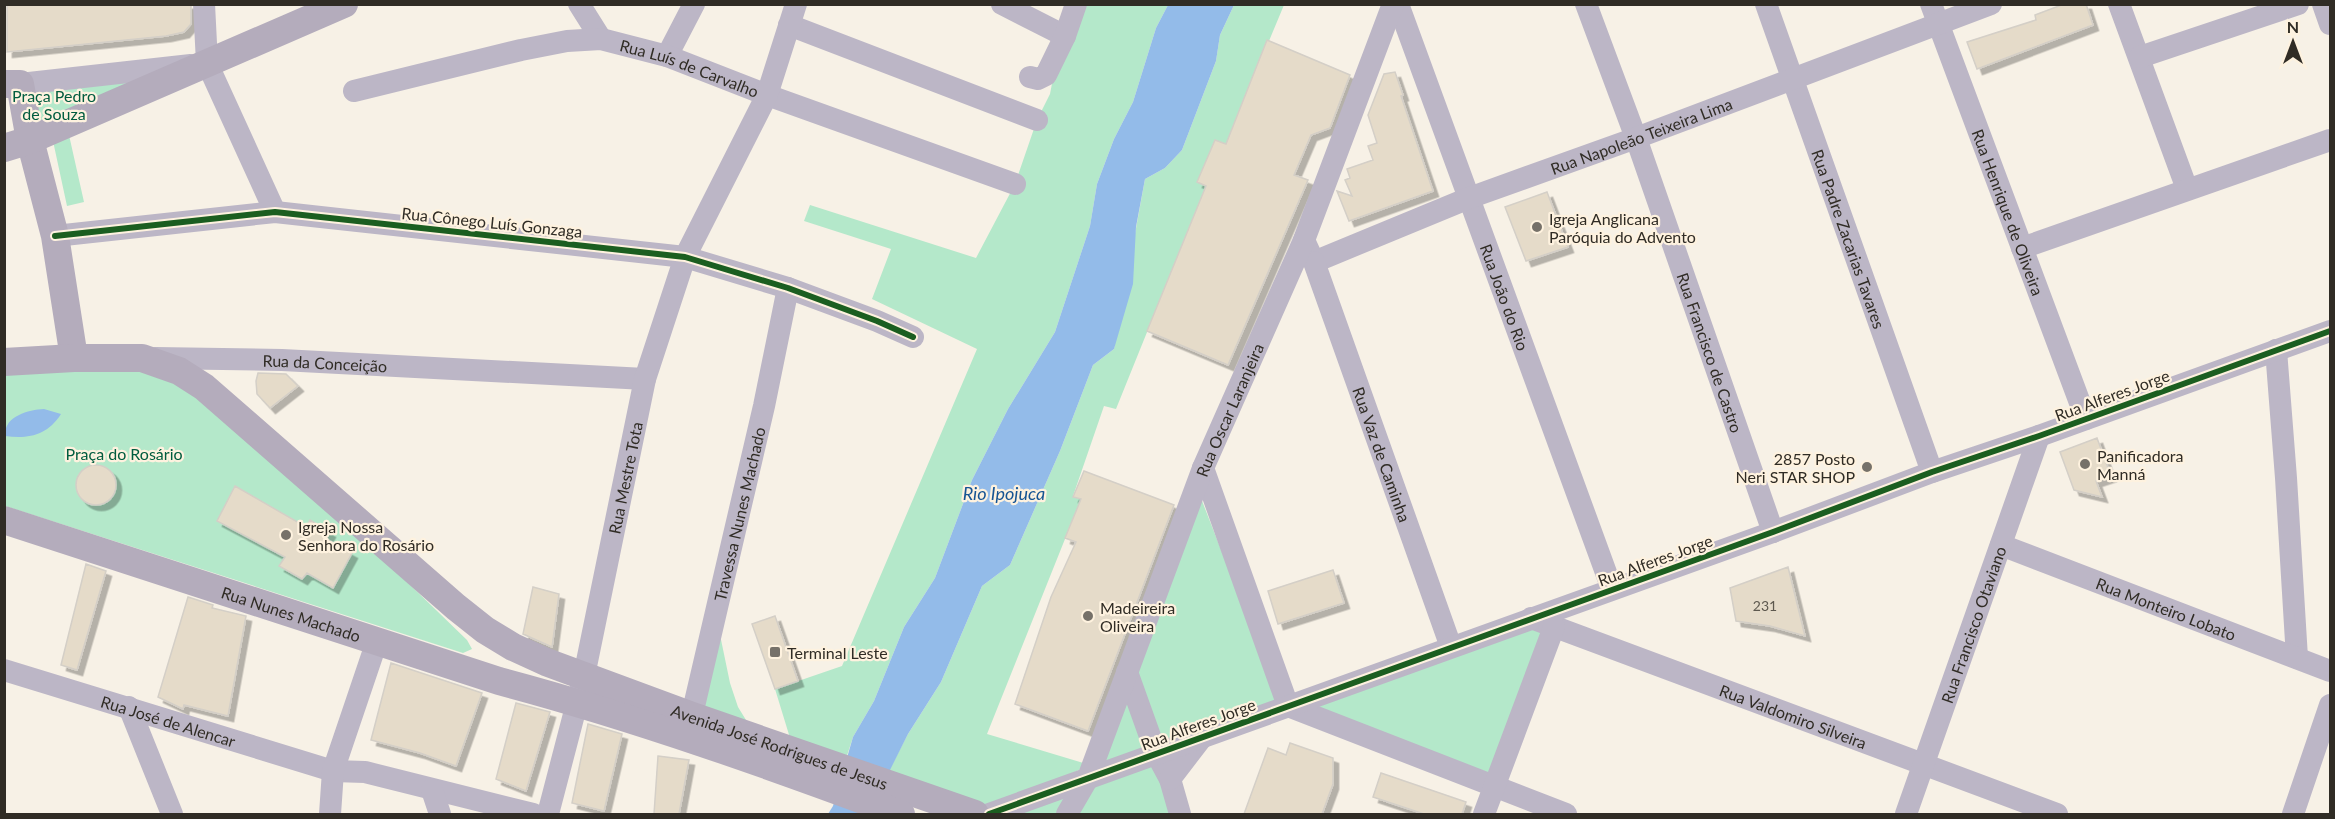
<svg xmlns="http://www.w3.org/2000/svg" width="2335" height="819" viewBox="0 0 2335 819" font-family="Lato,sans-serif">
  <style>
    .green { fill: #b4e8ca }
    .water { fill: #93bbe9 }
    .building { fill: #e5dbc9; stroke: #d4cfc7; stroke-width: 1.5; filter: url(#shadow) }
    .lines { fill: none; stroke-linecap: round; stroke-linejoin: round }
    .minor { stroke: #bcb6c6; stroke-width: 22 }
    .major { stroke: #b4acbc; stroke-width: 28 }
    .cycleway-casing { stroke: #fef2df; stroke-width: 10 }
    .cycleway { stroke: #1b5e20; stroke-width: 6 }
    .poi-dot { fill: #767169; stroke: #fef2df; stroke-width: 2 }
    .labels { text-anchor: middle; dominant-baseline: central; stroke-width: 4.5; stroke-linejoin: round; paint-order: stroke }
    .number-label { font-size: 14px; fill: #5d584e }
    .street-label { font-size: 16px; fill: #302c25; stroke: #fef2df }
    .park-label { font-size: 16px; fill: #005c3e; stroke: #fef2df }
    .poi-label { font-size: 16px; fill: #302c25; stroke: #fef2df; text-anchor: start }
    .water-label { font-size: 18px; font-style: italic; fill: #165493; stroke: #fef2df }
  </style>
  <defs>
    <filter id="shadow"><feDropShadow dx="5.5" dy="5.5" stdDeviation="0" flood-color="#0004"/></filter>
  </defs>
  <rect width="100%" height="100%" fill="#f7f1e6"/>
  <path class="green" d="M1080,5H1168L1156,28L1133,102L1114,139L1097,184L1090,226L1055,332L1008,409L972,480L935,578L904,627L874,701L853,737L843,768L790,738L775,689L842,666L977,349L872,299L891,249L804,221L810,205L976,258L1015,184L1037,120L1050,94L1055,68Z
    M1234,5H1284L1226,144L1215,140L1206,186L1116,409L1104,406L1073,496L1081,499L987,734L1090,765L981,814L883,782L908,734L941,682L982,586L1010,565L1060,451L1093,365L1114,349L1145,179L1165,168L1182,150L1216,61L1220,35Z
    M187,69L39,133L31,86Z
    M69,135L84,202L67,206L53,141Z
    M138,365L176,380L342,519L467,640L472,649L463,653L5,506V369Z
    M1197,488L1281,704L1157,749L1129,671Z
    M1529,626L1546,631L1489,779L1316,709L1314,704Z
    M719,630L730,683L738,707L754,733L703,710Z
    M1127,676L1153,752L1091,774Z
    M1155,756L1178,814H1075L1090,779Z
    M1085,780L1065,814H991Z"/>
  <path class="water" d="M1168,5H1234L1220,35L1216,61L1182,150L1165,168L1145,179L1136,227L1133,284L1114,349L1093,365L1060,451L1010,565L982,586L941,682L908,734L868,814H828L833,806L853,737L874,701L904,627L935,578L972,480L1008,409L1055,332L1090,226L1097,184L1114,139L1133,102L1156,28Z
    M44,409L61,414C47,436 28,439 5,436C4,416 28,410 44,409Z"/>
  <path class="building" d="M7,4H191V24L184,32L166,36L7,52Z
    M2064,4H2086L2093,25L1977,69L1967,42L2036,20L2035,15Z
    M1267,40L1350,75L1330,128L1311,135L1294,175L1308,180L1228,365L1147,331L1206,186L1197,182L1215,140L1226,144Z
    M1395,72L1403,95L1401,96L1433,191L1349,221L1337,191L1352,196L1345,180L1350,178L1347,169L1373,160L1368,146L1377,143L1368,115L1384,74Z
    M1547,192L1568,247L1526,261L1505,207Z
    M258,373L286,374L298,386L270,408L257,394L256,381Z
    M2097,438L2111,476L2096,481L2102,497L2074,490L2060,452Z
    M76 485a20 20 0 1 1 40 0a20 20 0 1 1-40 0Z
    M1084,471L1174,505L1088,731L1015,704L1051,597L1076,542L1065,538L1081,499L1073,497Z
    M235,486L306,527L310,520L330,532L326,539L352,553L333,588L307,573L302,579L279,566L285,557L217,521Z
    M86,564L106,571L77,670L61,665Z
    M1788,567L1805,636L1770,626L1736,621L1730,588Z
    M1333,570L1344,603L1278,624L1268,591Z
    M533,587L559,594L552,647L523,634Z
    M188,597L213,605L212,608L246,616L228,716L184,705L183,709L158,697Z
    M775,616L798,681L775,689L752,624Z
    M391,663L482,693L456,766L420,753L371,740Z
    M516,703L550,712L526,791L496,779Z
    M588,724L622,734L604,811L572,803Z
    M1290,743L1333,758V784L1322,814H1244L1268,748L1286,755Z
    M658,756L689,760L679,814H654Z
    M1381,773L1466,802L1462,814H1424L1373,797Z"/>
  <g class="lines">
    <g class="minor">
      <path d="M204,4L207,63L275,212"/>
      <path d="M579,4L601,39"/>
      <path d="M1002,4L1065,36"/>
      <path id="s1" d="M1398,4L1612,589"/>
      <path id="s2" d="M1586,4L1636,138L1773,532"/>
      <path id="s3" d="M1766,4L1932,472"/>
      <path id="s4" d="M1931,4L2086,419"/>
      <path d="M2119,4L2187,189"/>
      <path d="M2323,4L2330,24"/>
      <path d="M789,25L1037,120"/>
      <path d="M667,56L694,4"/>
      <path d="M2140,57L2298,4"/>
      <path d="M1030,77L1038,79L1046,75L1065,36L1076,4"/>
      <path d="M20,84L191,65"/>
      <path id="s5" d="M354,91L521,50L567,41L601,39L667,56L767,95L1015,184"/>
      <path d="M55,236L275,212L685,257L788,288L877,321L913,337"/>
      <path id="s6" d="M1304,240L1314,262L1469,198L1636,138L1991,4"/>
      <path d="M2022,248L2330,140"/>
      <path id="s7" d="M1314,262L1451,647"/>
      <path d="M2276,350L2286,478L2297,658"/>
      <path id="s8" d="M155,358L282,360L645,379"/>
      <path d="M1203,468L1288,706L1566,814"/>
      <path id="s9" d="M2001,545L2330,671"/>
      <path id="s10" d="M1531,618L2057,814"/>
      <path id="s11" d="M4,670L333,771L365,772L533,814"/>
      <path d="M1127,672L1156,753L1170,779L1180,814"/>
      <path d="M129,707L172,814"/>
      <path id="s12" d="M688,732L764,406L788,288"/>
      <path d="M1170,779L1203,736"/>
      <path d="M432,790L440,814"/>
      <path d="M330,814L333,771L377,641"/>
      <path id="s13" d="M548,814L584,676L645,379L685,257L767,95L796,4"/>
      <path d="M989,814L1773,532L1932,472L2039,436L2330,331"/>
      <path id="s14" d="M1067,814L1088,778L1203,468L1304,240L1393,4"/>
      <path d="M1484,814L1554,627"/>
      <path id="s15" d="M1906,814L2039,436"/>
      <path d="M2293,814L2330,705"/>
    </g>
    <g class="major">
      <path d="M4,84H20L30,140L55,236L74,358"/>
      <path d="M4,148L30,140L344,4"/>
      <path id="s16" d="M4,362L74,358H142L179,371L204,387L456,607L485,630L513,647L546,662L692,716L975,814"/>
      <path id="s17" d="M4,520L499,681C635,717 769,765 901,814"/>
    </g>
    <g class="cycleway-casing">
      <path id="cycleway" d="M55,236L275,212L685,257L788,288L877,321L913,337
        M989,814L1773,532L1932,472L2039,436L2330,331"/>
    </g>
    <use href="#cycleway" class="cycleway"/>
  </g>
  <g class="poi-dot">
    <circle cx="1537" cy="227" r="6"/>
    <circle cx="2085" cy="464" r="6"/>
    <circle cx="1867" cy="467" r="6"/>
    <circle cx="286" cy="535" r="6"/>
    <circle cx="1088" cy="616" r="6"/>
    <rect x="769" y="646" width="12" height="12" rx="3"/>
  </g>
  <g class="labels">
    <g class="number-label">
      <text x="1765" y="605">231</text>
    </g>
    <g class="street-label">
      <text stroke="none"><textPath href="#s5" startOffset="346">Rua Luís de Carvalho</textPath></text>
      <text stroke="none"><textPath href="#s6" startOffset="375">Rua Napoleão Teixeira Lima</textPath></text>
      <text stroke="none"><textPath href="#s4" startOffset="222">Rua Henrique de Oliveira</textPath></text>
      <text transform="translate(492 222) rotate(6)">Rua Cônego Luís Gonzaga</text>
      <text stroke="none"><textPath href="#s3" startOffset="249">Rua Padre Zacarias Tavares</textPath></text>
      <text stroke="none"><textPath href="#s1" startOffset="312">Rua João do Rio</textPath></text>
      <text stroke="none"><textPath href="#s2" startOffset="370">Rua Francisco de Castro</textPath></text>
      <text stroke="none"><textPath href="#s8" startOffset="170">Rua da Conceição</textPath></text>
      <text transform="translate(2112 395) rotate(-20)">Rua Alferes Jorge</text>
      <text stroke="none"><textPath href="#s14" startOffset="436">Rua Oscar Laranjeira</textPath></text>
      <text stroke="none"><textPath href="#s7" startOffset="204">Rua Vaz de Caminha</textPath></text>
      <text stroke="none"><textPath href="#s13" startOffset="345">Rua Mestre Tota</textPath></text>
      <text stroke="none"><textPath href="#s12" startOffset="224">Travessa Nunes Machado</textPath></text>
      <text transform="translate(1655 560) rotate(-20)">Rua Alferes Jorge</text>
      <text stroke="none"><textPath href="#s9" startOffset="177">Rua Monteiro Lobato</textPath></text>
      <text stroke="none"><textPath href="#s17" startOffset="302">Rua Nunes Machado</textPath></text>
      <text stroke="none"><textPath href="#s15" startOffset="201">Rua Francisco Otaviano</textPath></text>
      <text stroke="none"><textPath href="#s10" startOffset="280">Rua Valdomiro Silveira</textPath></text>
      <text stroke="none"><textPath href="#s11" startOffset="172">Rua José de Alencar</textPath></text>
      <text transform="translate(1198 724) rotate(-20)">Rua Alferes Jorge</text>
      <text stroke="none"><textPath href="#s16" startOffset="896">Avenida José Rodrigues de Jesus</textPath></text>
    </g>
    <g class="park-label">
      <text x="54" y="95">Praça Pedro<tspan x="54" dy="18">de Souza</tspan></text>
      <text x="124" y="453">Praça do Rosário</text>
    </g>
    <g class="poi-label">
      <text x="1549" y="218">Igreja Anglicana<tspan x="1549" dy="18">Paróquia do Advento</tspan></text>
      <text x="2097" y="455">Panificadora<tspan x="2097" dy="18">Manná</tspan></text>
      <text x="1855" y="458" text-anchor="end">2857 Posto<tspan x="1855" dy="18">Neri STAR SHOP</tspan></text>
      <text x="298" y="526">Igreja Nossa<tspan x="298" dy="18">Senhora do Rosário</tspan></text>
      <text x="1100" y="607">Madeireira<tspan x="1100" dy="18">Oliveira</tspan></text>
      <text x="787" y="652">Terminal Leste</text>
    </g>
    <g class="water-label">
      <text x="1004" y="493">Rio Ipojuca</text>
    </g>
  </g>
  <rect width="2335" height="819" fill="none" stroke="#302c25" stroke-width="12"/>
  <g transform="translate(2293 42)" stroke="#fef2df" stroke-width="4.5" paint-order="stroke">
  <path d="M0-4.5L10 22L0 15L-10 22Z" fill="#302c25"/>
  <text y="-9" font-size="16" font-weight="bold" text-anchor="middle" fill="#302c25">N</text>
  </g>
</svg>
